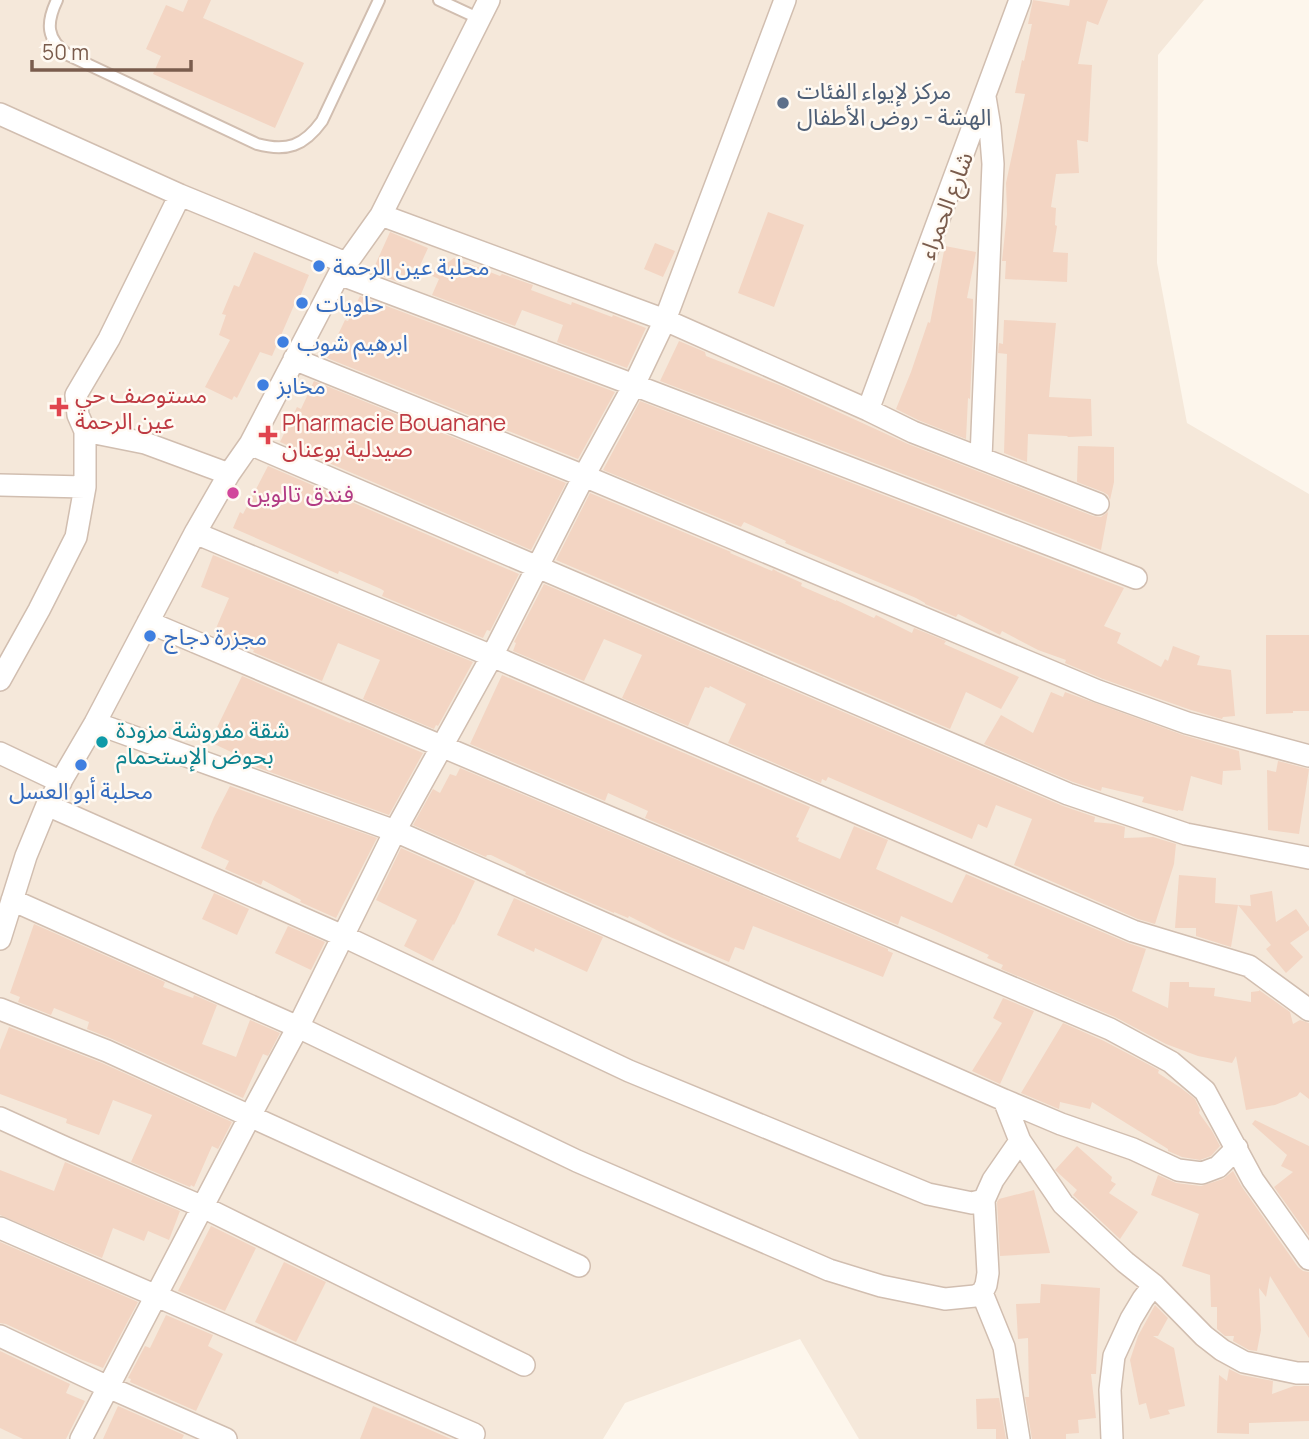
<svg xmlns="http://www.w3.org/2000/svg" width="1309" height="1439" viewBox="0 0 1309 1439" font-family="Manrope,'Noto Sans Arabic',sans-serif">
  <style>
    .residential { fill: #f5e8da }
    .building { fill: #f3d5c3 }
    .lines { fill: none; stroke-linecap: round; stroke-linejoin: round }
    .service-casing { stroke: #d1beb0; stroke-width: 14 }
    .minor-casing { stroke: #d1beb0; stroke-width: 24 }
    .service { stroke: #fff; stroke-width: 10 }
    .minor { stroke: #fff; stroke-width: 21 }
    .service-dot { fill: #5c6f8a; stroke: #fffaf3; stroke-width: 2.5 }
    .shop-dot { fill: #3f7fe0; stroke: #fffaf3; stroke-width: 2.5 }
    .health-dot { fill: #e0444e; stroke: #fffaf3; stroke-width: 2.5 }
    .hotel-dot { fill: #d1479c; stroke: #fffaf3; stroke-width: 2.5 }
    .culture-dot { fill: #0f9aa8; stroke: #fffaf3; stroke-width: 2.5 }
    .labels { text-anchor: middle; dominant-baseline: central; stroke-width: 5; stroke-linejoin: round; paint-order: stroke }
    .service-label { font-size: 23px; fill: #4e5e75; stroke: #fffaf3; text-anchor: start }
    .street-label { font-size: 23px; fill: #7a5c4d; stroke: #fffaf3 }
    .shop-label { font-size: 23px; fill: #366cbe; stroke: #fffaf3; text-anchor: start }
    .health-label { font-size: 23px; fill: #be3a42; stroke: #fffaf3; text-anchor: start }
    .hotel-label { font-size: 23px; fill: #b23c85; stroke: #fffaf3; text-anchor: start }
    .culture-label { font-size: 23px; fill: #0d838f; stroke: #fffaf3; text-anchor: start }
  </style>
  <rect width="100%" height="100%" fill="#fdf6ec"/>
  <path class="residential" d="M0,0H1204L1158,55L1157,263L1187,423L1309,494V1439H859L800,1339L625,1403L603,1439H0Z"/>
  <path class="building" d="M188,0H211L203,18L304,63L275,128L153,74L161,56L146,49L166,5L183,12Z
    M1033,0L1069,6L1070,0H1108L1098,25L1087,21L1078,64L1092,65L1088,142L1077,140L1079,173L1056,174L1051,207L1056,208L1055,225L1057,226L1053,252L1068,253L1067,282L1005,279L1006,261H1002L1007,214L1006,183L1025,94L1015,93L1022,60L1024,61L1032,24H1028Z
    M768,212L804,225L774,307L738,293Z
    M390,232L428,248L418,270L409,266L401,283L372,272Z
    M655,243L675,251L663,277L644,269Z
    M945,246L976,252L967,298L973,299V335L970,399L968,398L966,439L918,420L896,409L911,372L928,322L930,323Z
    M254,252L309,275L297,304L295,303L272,356L260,352L237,398L234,396L232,400L205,387L230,340L219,335L226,315L222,314L234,285L239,287Z
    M454,258L500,276L502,274L533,285L531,290L571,305L572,302L612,317L613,315L646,328L627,368L557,342L563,325L522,310L515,326L432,295L439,279L430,275Z
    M360,296L615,392L578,459L327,358L345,320L348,321Z
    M1004,320L1056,323L1049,397L1091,399L1092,436L1068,437L1067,436L1028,434L1027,462L1004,453L1007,354L998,353L999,343L1003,344Z
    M679,341L705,352L706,356L784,387L908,444L1093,516L1101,517L1108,512L1101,550L660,381Z
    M314,381L566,483L531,550L280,442L297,407L301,409Z
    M640,401L1124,588L1104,626L1121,633L1117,643L1161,667L1165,659L1168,661L1173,646L1200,656L1197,665L1231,670L1235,716L1223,717L1222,719L1191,710L1103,679L1065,663L1066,660L1038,650L1002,631L1000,635L958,614L956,617L925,604V603L916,598L785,543L786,541L744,522L741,527L603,470Z
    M1078,446L1114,447V482L1110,500L1108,495L1103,492L1077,482Z
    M268,466L519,574L490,631L487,630L483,638L382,596L384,591L381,589L339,571L338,574L233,528L240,512L243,514Z
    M590,493L731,552L730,553L772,571L773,569L778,572L802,583L801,586L836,601V600L874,618L876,615L912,633L914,628L946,641L944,644L1019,677L1001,709L966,692L950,729L556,560Z
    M213,555L473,662L438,726L436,725L434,729L363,699L380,660L338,643L322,681L253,652L254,650L214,633L229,598L201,587Z
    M544,584L1063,806L1095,817L1094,822L1115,824L1125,827L1124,838L1153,837L1176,844L1174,864L1155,924L1138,919L1014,865L1032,819L996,805L987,828L978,824L972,839L828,777L826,781L822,779L821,783L728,743L746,704L710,686L709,688L705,687L688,726L622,698L642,655L604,639L584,681L513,651L516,643L514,642Z
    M1266,635H1309V711H1293V713L1266,714Z
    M502,675L810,807L796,837L799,838L798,841L840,859L854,826L888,840L876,869L952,903L966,874L1128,943L1146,949L1132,991L1168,1008L1170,982H1189V987L1215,988L1214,996L1251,1002V992L1259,991V990L1290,1012L1293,1024L1300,1020L1309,1023V1099L1300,1092L1297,1096L1275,1105L1246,1110L1236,1056L1232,1063L1198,1056L1166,1044L1115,1017L1001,969L1003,965L987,958L989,955L934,930L901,916L898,925L645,818L648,811L608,793L605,801L470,744Z
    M242,676L350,723L351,722L423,753L389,815L242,762L244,758L210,742Z
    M1051,692L1063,697L1065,692L1183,735L1239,751L1241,770L1223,771L1222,785L1191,776L1183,811L1178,810V811L1142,802L1144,797L1102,787L1101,791L1073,782L984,744L1001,715L1033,733Z
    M1278,761L1309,769L1299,834L1268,830L1267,770L1276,772Z
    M460,768L888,949V951L893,953L883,977L753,926L744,950L735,947L729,962L670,937L629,916L628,918L614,912V913L525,874L526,872L491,855H487L486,857L413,825L433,789L440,793L450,774L456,776Z
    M230,786L377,838L336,918L300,902L301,900L263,880L261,885L225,869L229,861L201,848L214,817Z
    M401,848L475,881L454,925L453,924L433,961L404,946L417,920L376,900Z
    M1179,875L1216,878L1215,903L1251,906L1250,895L1272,891L1276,922L1296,909L1309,927V930L1290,943L1303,957L1286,973L1266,949L1271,945L1238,905L1231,947L1196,936V928H1175Z
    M214,893L249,909L237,935L202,919Z
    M514,898L603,937L587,972L535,948L534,952L497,935Z
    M34,924L165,982L163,987L193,998L194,995L217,1005L202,1044L236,1057L250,1020L280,1033L268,1056L263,1054L243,1098L112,1039L87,1029L89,1022L54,1008L51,1015L18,1002L20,997L10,993Z
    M288,926L325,942L311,970L275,953Z
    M1003,998L1034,1011L1000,1084L972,1071L1002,1023L993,1018Z
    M1063,1023L1104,1041L1159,1070L1158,1073L1181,1088L1195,1099L1200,1110L1199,1113L1212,1131L1220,1146L1211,1156L1200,1160L1182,1157L1168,1151V1149L1092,1102L1090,1109L1060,1102L1059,1109L1021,1093Z
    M9,1027L102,1063L232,1122L218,1149L212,1146L194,1187L191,1185L190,1187L131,1162L152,1115L113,1100L99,1135L66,1123L67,1119L0,1094V1050Z
    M1255,1120L1309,1146V1236L1274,1187L1293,1172L1281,1166L1287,1155L1252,1124Z
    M1077,1146L1112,1177L1111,1181L1116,1184L1109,1193L1138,1212L1120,1239L1073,1195L1077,1190L1055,1170Z
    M65,1162L180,1211L169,1240L148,1231L144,1241L113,1228L102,1258L0,1215V1170L54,1191Z
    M1233,1171L1242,1187L1298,1267L1303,1271L1309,1272V1338L1270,1276L1266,1297L1259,1288L1261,1330L1257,1351L1249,1350L1233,1341L1234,1336H1225L1217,1329V1307H1211L1210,1275L1182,1266L1199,1214L1151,1195L1158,1175L1176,1183L1201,1186L1223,1179Z
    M1034,1190L1050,1253L1000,1256L997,1202L999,1199Z
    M211,1226L256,1248L225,1311L178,1291Z
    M0,1242L138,1302L103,1368L80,1359L6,1324L0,1323Z
    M284,1262L326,1282L296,1342L255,1322Z
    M1041,1284L1100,1288L1096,1374H1091L1096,1418L1078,1420L1079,1433L1066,1434V1439H1032L1025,1397H1029L1028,1338L1018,1339L1016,1304L1040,1303Z
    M1155,1305L1168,1318L1158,1336H1153L1174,1348L1185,1406L1168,1410L1170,1414L1150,1419L1146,1403L1139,1405L1130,1360L1138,1336Z
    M166,1315L213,1335L208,1346L223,1354L196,1411L130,1382L131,1379L128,1378L145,1346L150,1348Z
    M0,1351L70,1384L66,1393L85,1401L66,1439H23L0,1428Z
    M1229,1369L1241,1375L1273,1381L1272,1394L1294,1386H1309V1421L1249,1423V1434L1217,1433L1219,1375L1227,1381Z
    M999,1398L1006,1439H996V1429H977L976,1399Z
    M118,1406L184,1435L182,1439H103Z
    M373,1406L405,1419L451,1439H360Z"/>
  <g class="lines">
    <g class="service-casing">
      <path id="service" d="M57,0C46,23 46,39 68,55L257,144C287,152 304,146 322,121L379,0
        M439,0L480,19"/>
    </g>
    <g class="minor-casing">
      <path id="minor" d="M0,114L180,195L346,263
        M381,215L665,320L868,410L913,432L1098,504
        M339,274L634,385L1136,578
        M294,359L584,476L1098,691L1187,723L1309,756
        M868,410L1020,0
        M85,431L145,443L229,474
        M250,444L1068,794L1186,834L1309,858
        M981,458L993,164L990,127L985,97
        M0,485L85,487
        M195,533L492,656L1133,931L1249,966L1309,1010
        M148,622L1110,1029L1171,1062L1205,1091L1253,1180L1309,1259
        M0,680L39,610L76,537L85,487V431L78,415L76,395L109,339L180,195
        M95,723L395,831L1004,1100L1020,1141L1063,1204L1125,1262L1154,1285L1204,1336L1222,1350L1244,1362L1297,1373H1309
        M0,753L61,782
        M47,805L343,936L629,1071L928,1194L972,1203L984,1200L993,1180L1020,1141
        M12,900L298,1027L577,1161L829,1270L881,1286L945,1299L975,1296L982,1293L986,1285L988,1273L984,1200
        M0,939L26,856L47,805L95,723L195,533L229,474L250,444L339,274L381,215L489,0
        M0,1009L107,1051L579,1266
        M1004,1100L1061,1124L1133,1149L1178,1170L1202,1173L1218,1167L1237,1148
        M0,1118L66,1148L203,1207L524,1365
        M0,1228L474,1434
        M982,1293L1004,1347L1019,1439
        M0,1336L108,1387L226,1439
        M81,1439L250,1116L298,1027L395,831L492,656L584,476L634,385L665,320L785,0
        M1112,1439L1110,1390L1114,1356L1131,1319L1143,1299L1154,1285"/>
    </g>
    <use href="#service" class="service"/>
    <use href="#minor" class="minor"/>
  </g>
  <circle class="service-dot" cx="783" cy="103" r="7"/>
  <g class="shop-dot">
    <circle cx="319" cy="266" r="7"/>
    <circle cx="302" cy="303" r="7"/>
    <circle cx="283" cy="342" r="7"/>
    <circle cx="263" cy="385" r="7"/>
    <circle cx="150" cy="636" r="7"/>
    <circle cx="81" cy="765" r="7"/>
  </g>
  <g class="health-dot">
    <path d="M55.5 396.5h7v7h7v7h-7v7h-7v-7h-7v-7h7z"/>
    <path d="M264.5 424.5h7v7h7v7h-7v7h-7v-7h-7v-7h7z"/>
  </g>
  <circle class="hotel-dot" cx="233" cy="493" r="7"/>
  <circle class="culture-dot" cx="102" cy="742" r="7"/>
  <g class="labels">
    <g class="service-label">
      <text x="797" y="90">مركز لإيواء الفئات<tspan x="797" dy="26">الهشة - روض الأطفال</tspan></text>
    </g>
    <g class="street-label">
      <text transform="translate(945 205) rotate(-69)">شارع الحمراء</text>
    </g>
    <g class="shop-label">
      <text x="333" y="266">محلبة عين الرحمة</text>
      <text x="316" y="303">حلويات</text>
      <text x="297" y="342">ابرهيم شوب</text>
      <text x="277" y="385">مخابز</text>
      <text x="164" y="636">مجزرة دجاج</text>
      <text x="81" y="790" text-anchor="middle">محلبة أبو العسل</text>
    </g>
    <g class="health-label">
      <text x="75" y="394">مستوصف حي<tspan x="75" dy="26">عين الرحمة</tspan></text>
      <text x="282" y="422">Pharmacie Bouanane<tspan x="282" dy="26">صيدلية بوعنان</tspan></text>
    </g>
    <g class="hotel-label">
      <text x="247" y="493">فندق تالوين</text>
    </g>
    <g class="culture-label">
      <text x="116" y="729">شقة مفروشة مزودة<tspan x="116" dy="26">بحوض الإستحمام</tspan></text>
    </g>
  </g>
  <path d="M32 60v10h159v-10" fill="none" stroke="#7a5c4d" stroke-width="3.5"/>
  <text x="42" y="60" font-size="21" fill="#7a5c4d" stroke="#fffaf3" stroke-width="5" paint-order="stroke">50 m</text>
</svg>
